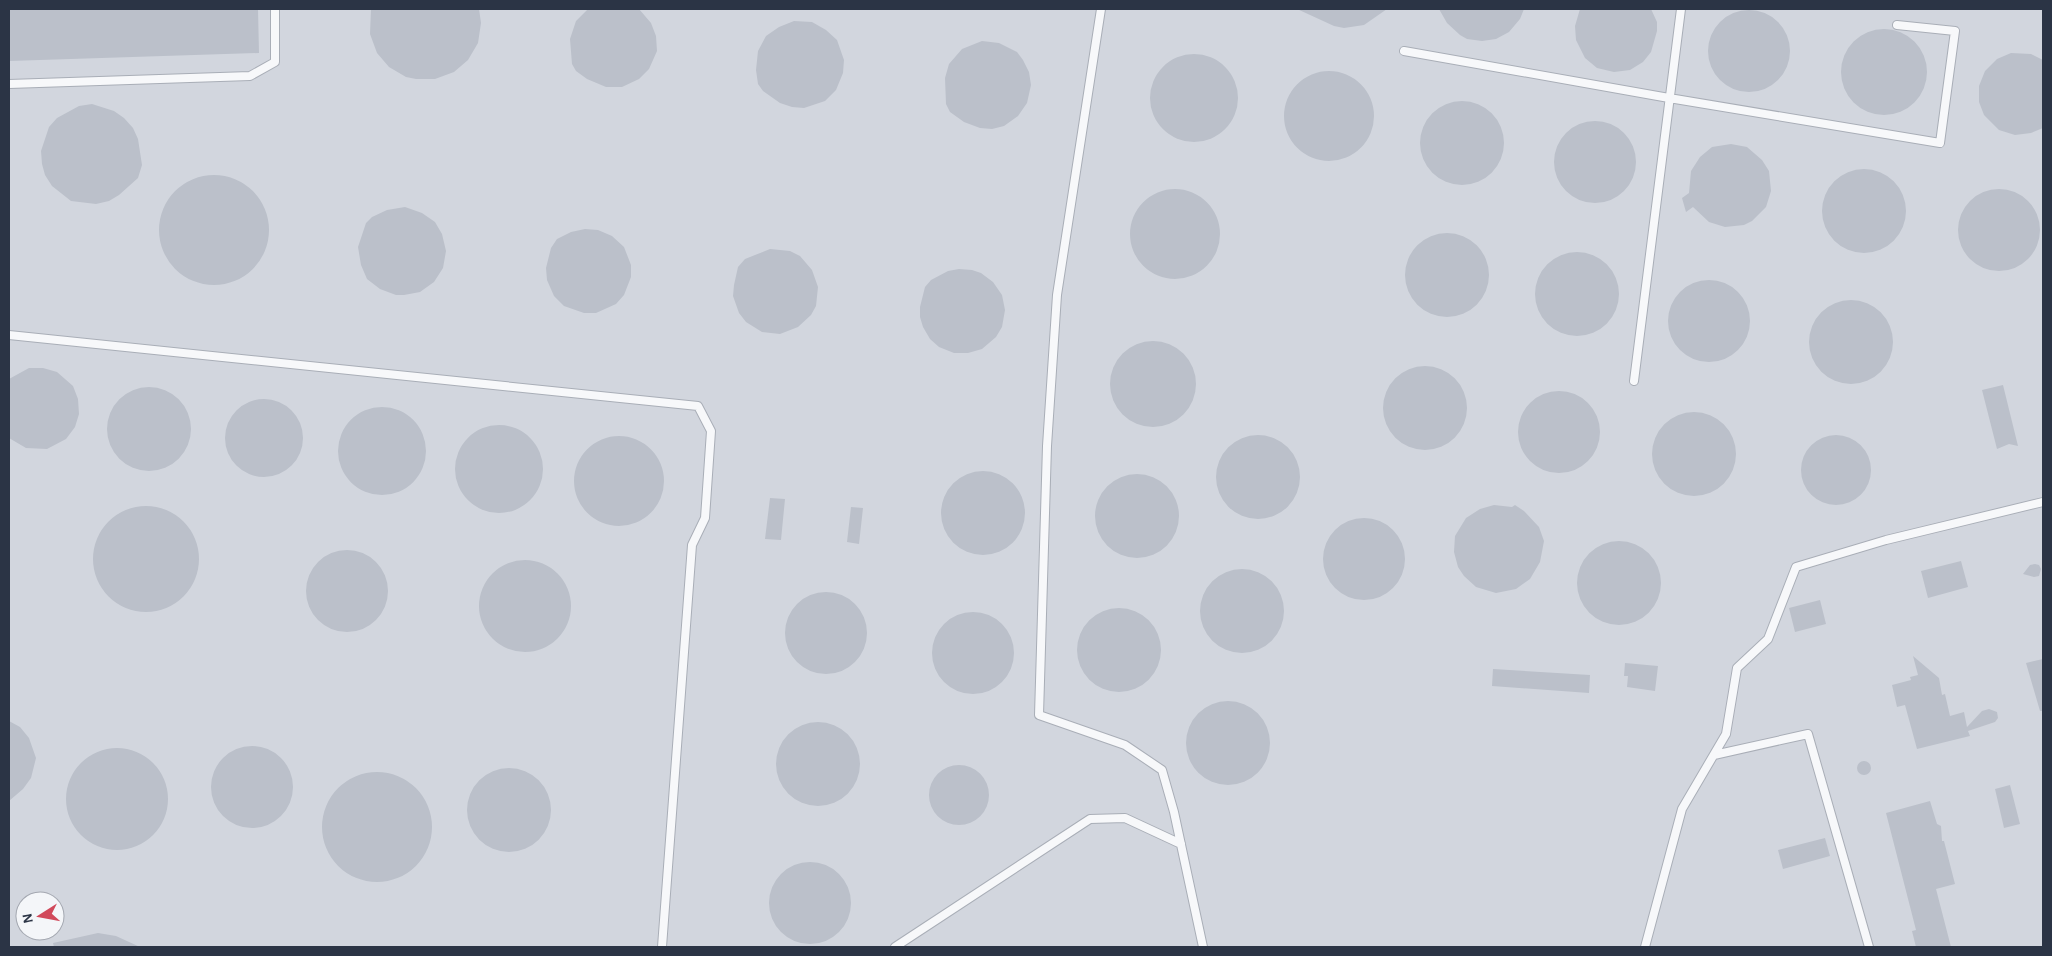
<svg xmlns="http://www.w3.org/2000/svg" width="2052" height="956" viewBox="0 0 2052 956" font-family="'Alegreya Sans',sans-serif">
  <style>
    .built { fill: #d2d6de; fill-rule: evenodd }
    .building { fill: #bbc0ca }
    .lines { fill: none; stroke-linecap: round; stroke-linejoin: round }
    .lane-casing { stroke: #a9aeb7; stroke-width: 10 }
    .lane { stroke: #f7f8fa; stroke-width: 8 }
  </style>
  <rect width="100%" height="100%" fill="#e4e7ec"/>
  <path class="built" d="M9,9H2043V947H9ZM25,901H55V931H25Z"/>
  <path class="building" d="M9,9H258L259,53L9,61Z
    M371,9H479L481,23L478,43L468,60L454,72L435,79H416L406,77L389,67L377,53L370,34Z
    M588,9H639L651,23L656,36L657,51L649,69L639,79L622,87H606L587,79L576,71L572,64L570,39L576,21Z
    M1297,9H1387L1364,25L1344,28L1334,26Z
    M1439,9H1524L1520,19L1509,32L1496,39L1482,41L1467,39L1460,35L1447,23Z
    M1580,9H1651L1657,22V31L1651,52L1643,62L1630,70L1614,72L1597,68L1585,58L1576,40L1575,26Z
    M1708 51a41 41 0 1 1 82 0a41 41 0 1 1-82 0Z
    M794,21L812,22L826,30L837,40L844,60L843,73L836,90L825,101L804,108L792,107L780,103L763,91L758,84L756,70L758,51L766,36L779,27Z
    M1841 72a43 43 0 1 1 86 0a43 43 0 1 1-86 0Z
    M982,41L999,43L1017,52L1023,60L1029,72L1031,85L1027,103L1018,116L1004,126L992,129L980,128L964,122L950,112L946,104L945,78L949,64L962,49Z
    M2011,53L2031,54L2043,60V128L2031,133L2015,135L1999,130L1984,115L1979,102V86L1985,71L1997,59Z
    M1150 98a44 44 0 1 1 88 0a44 44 0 1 1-88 0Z
    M1284 116a45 45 0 1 1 90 0a45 45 0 1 1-90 0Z
    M1420 143a42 42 0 1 1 84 0a42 42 0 1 1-84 0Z
    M92,104L114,111L124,118L133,128L138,139L142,165L138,178L119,195L109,201L96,204L71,201L52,186L45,175L42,164L41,151L49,127L57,118L79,106Z
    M1554 162a41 41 0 1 1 82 0a41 41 0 1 1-82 0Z
    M1731,144L1747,147L1762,160L1769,171L1771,191L1766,207L1752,221L1744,225L1725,227L1709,222L1693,207L1686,212L1682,198L1689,193L1691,171L1700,157L1712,147Z
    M1822 211a42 42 0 1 1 84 0a42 42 0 1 1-84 0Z
    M159 230a55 55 0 1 1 110 0a55 55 0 1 1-110 0Z
    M1130 234a45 45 0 1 1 90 0a45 45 0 1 1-90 0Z
    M1958 230a41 41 0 1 1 82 0a41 41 0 1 1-82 0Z
    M405,207L422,213L435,222L442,234L446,251L443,268L434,282L420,292L404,295H396L380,289L367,279L361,265L358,247L366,223L372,217L387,210Z
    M585,229L598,230L612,236L624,247L631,265V277L624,295L616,304L596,313H584L564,306L554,296L547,280L546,268L551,248L557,239L571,232Z
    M1405 275a42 42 0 1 1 84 0a42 42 0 1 1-84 0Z
    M770,249L790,251L800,256L812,270L818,287L816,306L811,315L798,327L780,334L762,332L746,322L739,313L733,296L734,285L738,267L745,259Z
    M1535 294a42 42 0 1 1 84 0a42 42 0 1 1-84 0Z
    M959,269L972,270L981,273L993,282L1002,295L1005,310L1002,327L996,337L982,349L968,353H954L939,347L930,339L923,327L920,317V307L925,287L931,280L948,271Z
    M1668 321a41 41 0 1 1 82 0a41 41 0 1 1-82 0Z
    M1809 342a42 42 0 1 1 84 0a42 42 0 1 1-84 0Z
    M1110 384a43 43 0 1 1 86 0a43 43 0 1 1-86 0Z
    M1383 408a42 42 0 1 1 84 0a42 42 0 1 1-84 0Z
    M29,368H43L57,372L73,386L78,399L79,414L75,427L66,439L47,449L26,448L9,438V379Z
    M2003,385L2018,446L2009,444L1997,449L1982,390Z
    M107 429a42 42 0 1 1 84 0a42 42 0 1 1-84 0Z
    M1518 432a41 41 0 1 1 82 0a41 41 0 1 1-82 0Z
    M225 438a39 39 0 1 1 78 0a39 39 0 1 1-78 0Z
    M338 451a44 44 0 1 1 88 0a44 44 0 1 1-88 0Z
    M1652 454a42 42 0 1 1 84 0a42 42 0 1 1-84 0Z
    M455 469a44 44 0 1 1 88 0a44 44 0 1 1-88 0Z
    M1801 470a35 35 0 1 1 70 0a35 35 0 1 1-70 0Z
    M1216 477a42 42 0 1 1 84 0a42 42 0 1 1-84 0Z
    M574 481a45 45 0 1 1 90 0a45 45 0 1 1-90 0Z
    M941 513a42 42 0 1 1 84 0a42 42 0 1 1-84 0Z
    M1095 516a42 42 0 1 1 84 0a42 42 0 1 1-84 0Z
    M770,498L785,499L781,540L765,539Z
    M1494,505L1512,507L1515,505L1524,511L1539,527L1544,541L1540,562L1530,579L1516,589L1496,593L1476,587L1464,576L1458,567L1454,552L1455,536L1466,518L1480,509Z
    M93 559a53 53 0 1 1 106 0a53 53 0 1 1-106 0Z
    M851,507L863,508L859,544L847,542Z
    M1323 559a41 41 0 1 1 82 0a41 41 0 1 1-82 0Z
    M1577 583a42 42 0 1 1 84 0a42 42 0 1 1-84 0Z
    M306 591a41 41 0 1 1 82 0a41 41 0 1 1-82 0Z
    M479 606a46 46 0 1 1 92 0a46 46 0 1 1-92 0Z
    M1961,561L1968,587L1928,598L1921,571Z
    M2035,564L2039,565L2041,569L2039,576L2034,577L2023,574L2030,565Z
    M1200 611a42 42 0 1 1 84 0a42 42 0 1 1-84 0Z
    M785 633a41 41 0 1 1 82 0a41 41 0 1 1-82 0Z
    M1820,600L1826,624L1795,632L1789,608Z
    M1077 650a42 42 0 1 1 84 0a42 42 0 1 1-84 0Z
    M932 653a41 41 0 1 1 82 0a41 41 0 1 1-82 0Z
    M1913,656L1939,678L1942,695L1945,694L1950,716L1964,712L1967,727L1982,711L1989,709L1997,712L1998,718L1995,722L1968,731L1970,736L1917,749L1905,705L1897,707L1892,685L1911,680L1910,677L1918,675Z
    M2043,659V711H2040L2026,663Z
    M1625,663L1658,666L1655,691L1627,687L1628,676H1624Z
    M1493,669L1590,675L1589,693L1492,686Z
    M1186 743a42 42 0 1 1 84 0a42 42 0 1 1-84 0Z
    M9,721L20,727L29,738L36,758L31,778L23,789L9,801Z
    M776 764a42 42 0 1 1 84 0a42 42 0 1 1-84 0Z
    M211 787a41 41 0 1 1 82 0a41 41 0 1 1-82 0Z
    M66 799a51 51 0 1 1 102 0a51 51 0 1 1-102 0Z
    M1857 768a7 7 0 1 1 14 0a7 7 0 1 1-14 0Z
    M929 795a30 30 0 1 1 60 0a30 30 0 1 1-60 0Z
    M467 810a42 42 0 1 1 84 0a42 42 0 1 1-84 0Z
    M322 827a55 55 0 1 1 110 0a55 55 0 1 1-110 0Z
    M2010,785L2020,824L2004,828L1995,789Z
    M1930,801L1937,824L1941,826L1942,841H1944L1955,884L1936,889L1951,947H1916L1912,931L1916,930L1886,813Z
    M1825,838L1830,856L1783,869L1778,850Z
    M769 903a41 41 0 1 1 82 0a41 41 0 1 1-82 0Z
    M98,933L116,936L140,947H54L53,943Z"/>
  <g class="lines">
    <g class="lane-casing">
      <path id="lane" d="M1101,9L1057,295L1047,446L1039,715L1125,745L1162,770L1174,812L1203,947
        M1404,51L1669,98L1940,143L1955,31L1897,25
        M9,84L250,76L275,62V9
        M9,335L698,406L711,431L705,518L692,545L662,947
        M1634,381L1681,9
        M1714,755L1808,734L1869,947
        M895,947L1090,819L1125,818L1181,844
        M1645,947L1682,809L1726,734L1737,668L1768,639L1796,567L1886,540L2043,502"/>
    </g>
    <use href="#lane" class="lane"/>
  </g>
  <rect width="2052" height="956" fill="none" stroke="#2b3445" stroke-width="20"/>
  <g transform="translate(40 916) rotate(259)"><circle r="24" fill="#f4f6f9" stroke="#a4a8b1"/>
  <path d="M0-4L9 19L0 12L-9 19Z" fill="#d1495b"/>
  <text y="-8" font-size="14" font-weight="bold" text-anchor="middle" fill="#2b3445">N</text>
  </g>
</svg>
